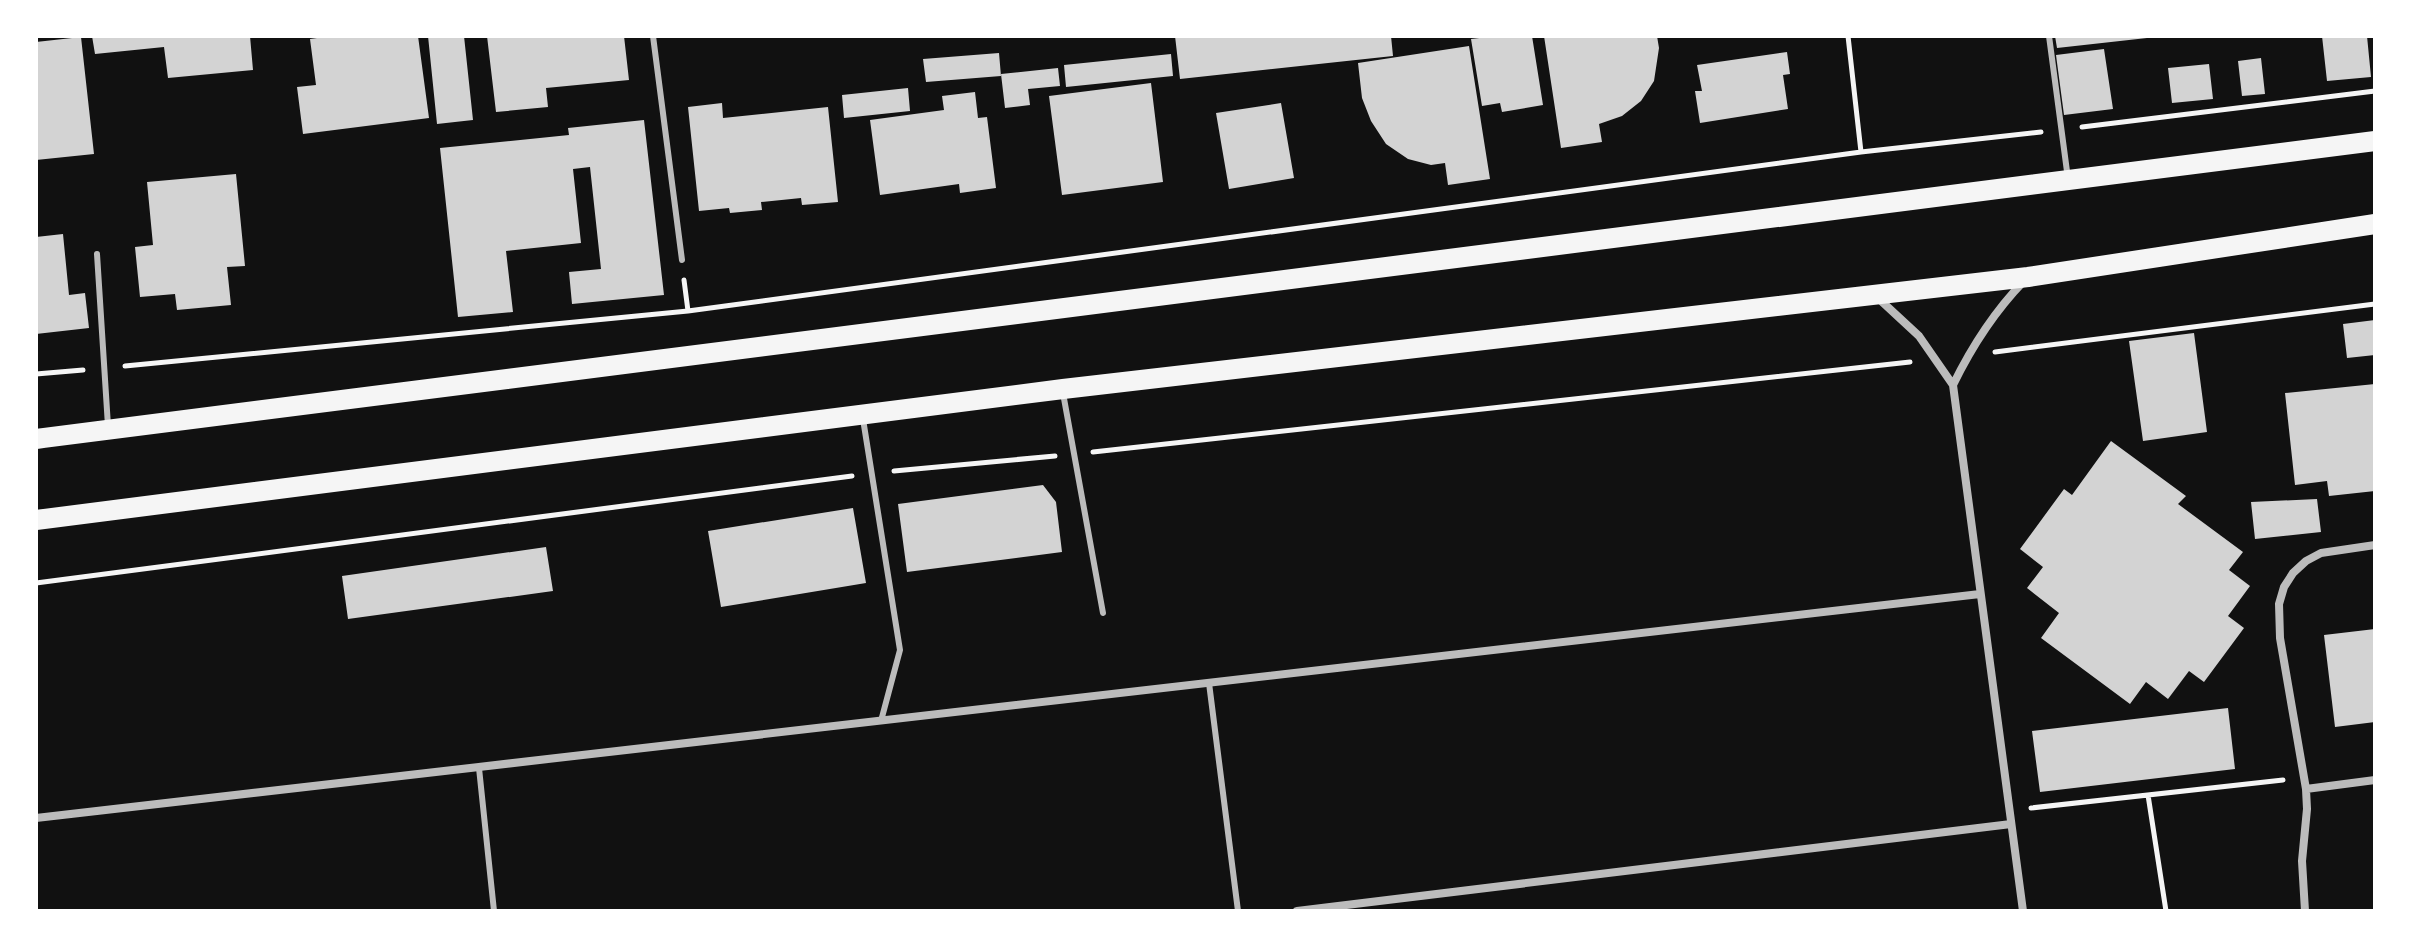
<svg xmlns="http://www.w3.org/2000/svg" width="2411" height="947" viewBox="0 0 2411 947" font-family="'Noto Sans',sans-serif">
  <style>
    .building { fill: #d3d3d3 }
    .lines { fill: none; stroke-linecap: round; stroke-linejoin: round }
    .path { stroke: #f5f5f5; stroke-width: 5 }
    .service { stroke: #bcbcbc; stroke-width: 6 }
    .minor { stroke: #bcbcbc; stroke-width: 8 }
    .primary { stroke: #f5f5f5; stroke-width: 20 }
  </style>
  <rect width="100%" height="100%" fill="#111"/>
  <path class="building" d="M92,36H250L253,70L168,78L164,47L95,54Z
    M331,36H418L429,118L303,134L297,87L316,85L310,39Z
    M428,36H464L473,120L437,124Z
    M487,36H624L629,80L546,88L548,107L496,112Z
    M1175,36H1391L1393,56L1180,79Z
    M1496,36H1532L1543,105L1502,112L1500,103L1482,106L1471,39Z
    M1544,36H1657L1659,48L1654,81L1641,101L1622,116L1599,124L1602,142L1561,148Z
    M2055,36H2147V38L2057,48Z
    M2322,36H2367L2371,77L2327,81Z
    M81,37L94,154L36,160V42Z
    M1469,46L1490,179L1448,185L1445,163L1431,165L1408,159L1386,144L1371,121L1362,98L1358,63Z
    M2104,49L2113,109L2064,115L2056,55Z
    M1787,52L1790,74L1783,75L1788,109L1700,123L1695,91H1702L1697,65Z
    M999,53L1001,76L926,82L923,59Z
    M1171,54L1173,76L1066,87L1064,65Z
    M2261,58L2265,94L2242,96L2238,61Z
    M2209,64L2213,99L2172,103L2168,68Z
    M1058,68L1060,86L1028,89L1030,105L1005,108L1001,74Z
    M1151,83L1163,182L1062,195L1049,96Z
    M908,88L910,111L844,118L842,95Z
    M975,92L978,118L987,117L996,188L960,193L959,184L880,195L870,120L944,110L942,96Z
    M722,103L723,118L828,107L838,202L802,205L801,198L761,202L762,210L730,213L729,208L699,211L688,107Z
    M1281,103L1294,178L1229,189L1216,113Z
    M644,120L664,295L572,304L569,272L601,269L590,167L573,169L581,243L506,251L513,312L458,317L440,148L569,135L568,128Z
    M236,174L245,266L227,267L231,305L177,310L175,294L140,297L135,247L153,245L147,182Z
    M63,234L69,295L85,293L89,328L36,334V237Z
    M2375,320V355L2347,358L2343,324Z
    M2194,333L2207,432L2143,441L2129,341Z
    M2375,384V491L2329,496L2327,481L2295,485L2285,393Z
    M2111,441L2186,496L2178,504L2243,552L2229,570L2250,586L2228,616L2244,628L2204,682L2189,671L2168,699L2146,682L2130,704L2041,638L2059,613L2027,588L2043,567L2020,549L2064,489L2072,495Z
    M1043,485L1056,502L1062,552L907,572L898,504Z
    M2317,499L2321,532L2255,539L2251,502Z
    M853,508L866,583L721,607L708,531Z
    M546,547L553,591L348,619L342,576Z
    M2375,629V722L2335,727L2324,635Z
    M2228,708L2235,769L2040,792L2032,731Z"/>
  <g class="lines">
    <path class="path" d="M1848,36L1861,152
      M2082,127L2375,91
      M684,280L688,311
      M1995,352L2375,304
      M125,366L688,311L1861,152L2041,132
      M36,374L83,370
      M1093,452L1910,362
      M894,471L1055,456
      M36,583L852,476
      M2148,795L2166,911
      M2031,808L2283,780"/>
    <path class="service" d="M653,36L682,260
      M2049,36L2068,179
      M97,254L108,426
      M1063,393L1103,613
      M863,419L900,650L881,721
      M1209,683L1238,911
      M479,768L494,911"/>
    <path class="minor" d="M1878,298L1919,336L1953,385L2023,911
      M1953,385C1972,346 1994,312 2024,281
      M2306,789L2375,780
      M36,818L1980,594
      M1297,911L2011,824
      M2305,911L2302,861L2307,809L2306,789L2280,638L2279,604L2284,587L2293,573L2306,561L2321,553L2375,545"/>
    <path class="primary" d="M36,439C815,335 1596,246 2375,141
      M36,520L1063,389L2028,277L2375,224"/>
  </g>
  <rect width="2411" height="947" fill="none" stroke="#ffffff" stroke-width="76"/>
</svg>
